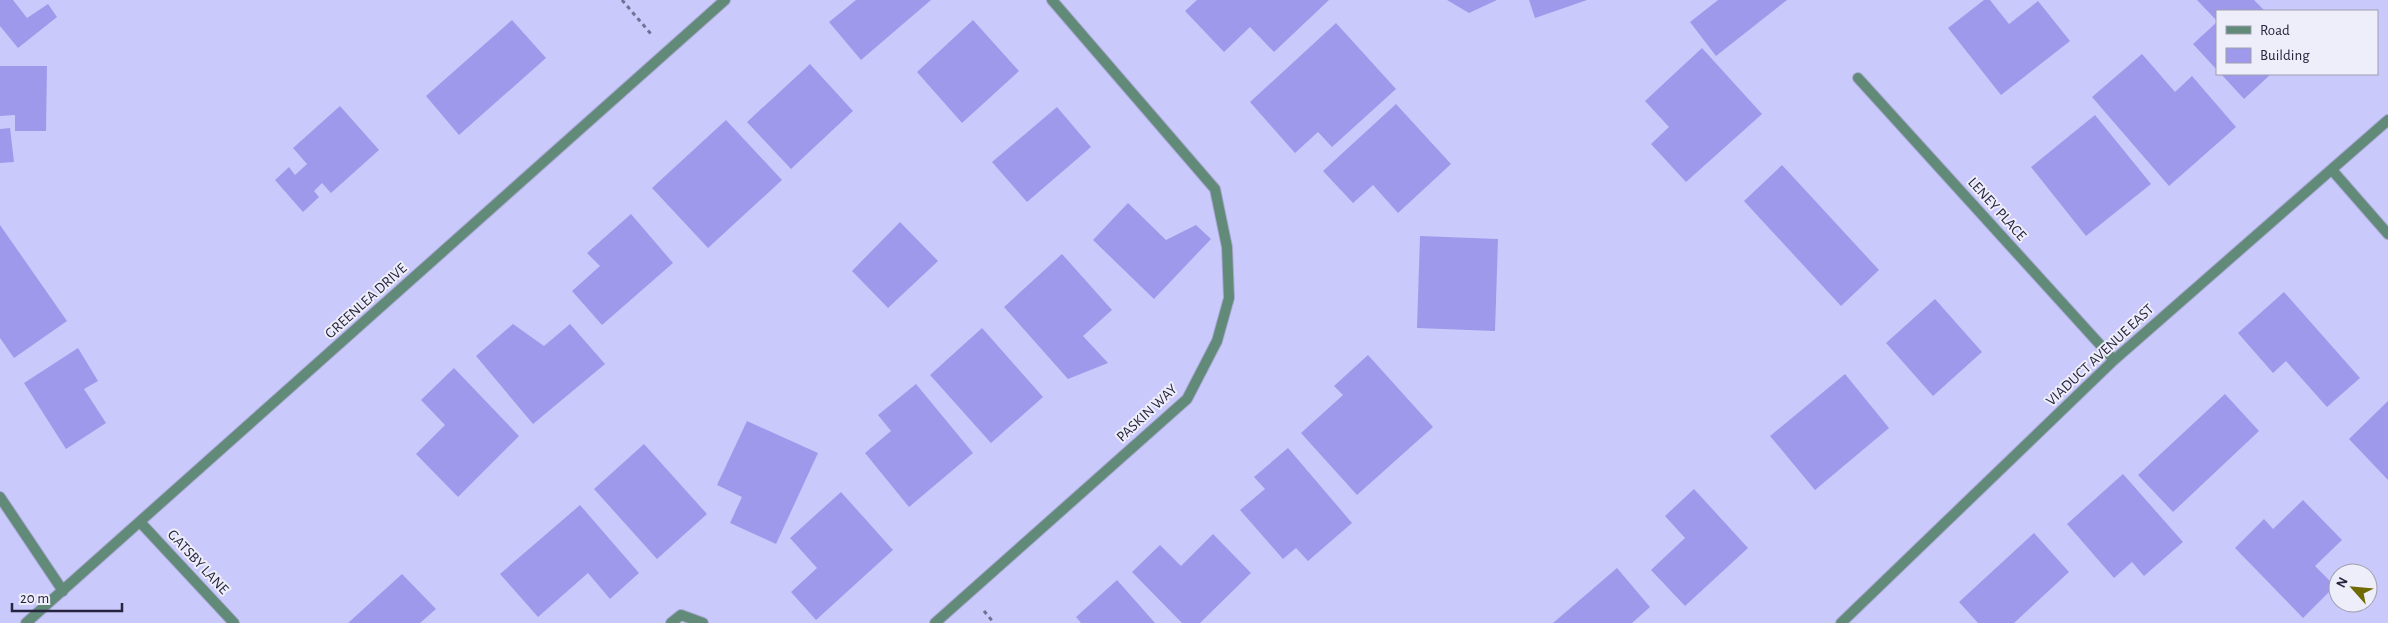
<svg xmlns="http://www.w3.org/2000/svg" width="2388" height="623" viewBox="0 0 2388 623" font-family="'Alegreya Sans',sans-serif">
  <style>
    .building { fill: #9f99eb }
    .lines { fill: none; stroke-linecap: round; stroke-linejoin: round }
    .street-casing { stroke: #a9a8d5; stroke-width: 12 }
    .path { stroke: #727094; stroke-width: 3; stroke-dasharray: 4 4; stroke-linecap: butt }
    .street { stroke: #618a78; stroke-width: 10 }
    .labels { text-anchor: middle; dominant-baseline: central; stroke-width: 4; stroke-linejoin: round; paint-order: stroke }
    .street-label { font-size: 15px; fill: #27253d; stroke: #eeeefb }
  </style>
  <rect width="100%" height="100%" fill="#cac9fb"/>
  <path class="building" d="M0,0H13L27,18L48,4L57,17L18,48L0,26Z
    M856,0H931L861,60L829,22Z
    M1197,0H1329L1274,52L1250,27L1224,52L1185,11Z
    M1447,0H1497L1469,13Z
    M1529,0H1587L1535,18Z
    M1718,0H1787L1716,56L1690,22Z
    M1984,0H1990L2009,24L2038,1L2070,41L2001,95L1948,28Z
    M2197,0H2254L2265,11H2217V21Z
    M512,20L546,58L459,135L426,96Z
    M973,20L1019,71L962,123L917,72Z
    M2217,22V70L2193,44Z
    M1336,23L1396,89L1332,147L1318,132L1295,153L1250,102Z
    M1702,48L1762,114L1686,182L1651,144L1669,127L1645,101Z
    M2142,54L2175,92L2192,76L2236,127L2169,186L2092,97Z
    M810,64L853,111L791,169L747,122Z
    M0,66H47L46,131H15V115L0,116Z
    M2221,74H2271L2244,99Z
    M1396,104L1451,164L1398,213L1373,185L1353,203L1323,171Z
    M340,106L379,150L331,193L322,183L314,191L319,197L303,212L275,180L289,167L295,175L307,164L293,148Z
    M1057,107L1091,147L1027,202L992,162Z
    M2095,115L2151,184L2086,236L2031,167Z
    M726,120L782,180L708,248L652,188Z
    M10,128L14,162L0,163V129Z
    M1782,165L1879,270L1841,306L1744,201Z
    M1128,203L1166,240L1196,225L1211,239L1154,299L1093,240Z
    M631,214L673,263L602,325L572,291L600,266L587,253Z
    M900,222L938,261L888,308L852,271Z
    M0,225L67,321L14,358L0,338Z
    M1420,236L1498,239L1495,331L1417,328Z
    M1062,254L1112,310L1083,336L1108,363L1068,379L1004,307Z
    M2284,292L2360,378L2327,407L2286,361L2273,373L2238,333Z
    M1935,299L1982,352L1933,396L1886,343Z
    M513,324L544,346L570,324L605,364L533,424L476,356Z
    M982,328L1043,397L991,443L930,375Z
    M78,348L98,381L84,389L106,423L66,449L24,383Z
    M1368,355L1433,427L1357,495L1301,433L1343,395L1334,386Z
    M454,368L519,436L458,497L416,454L445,425L421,400Z
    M1845,374L1889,428L1815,490L1770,436Z
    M916,384L973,453L909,507L865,453L891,431L878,415Z
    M2225,394L2259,431L2173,512L2138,475Z
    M2388,401V480L2349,439Z
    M747,421L818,453L776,544L730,523L742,497L717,485Z
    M644,444L707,514L657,559L594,489Z
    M1288,448L1352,523L1308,561L1296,548L1283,559L1240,510L1265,489L1254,477Z
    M2123,474L2183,542L2144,576L2132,562L2114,578L2067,524Z
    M1694,489L1748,548L1685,606L1651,570L1685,538L1665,516Z
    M841,492L893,550L816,620L791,592L817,568L790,538Z
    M2303,500L2342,540L2315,566L2335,586L2303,618L2235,548L2264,519L2273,529Z
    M580,505L639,573L610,599L588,573L538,617L500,574Z
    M2034,533L2069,572L2014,623H1978L1959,602Z
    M1213,534L1251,573L1200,623H1182L1132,572L1160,545L1181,566Z
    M1617,568L1650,607L1632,623H1553Z
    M402,574L436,609L420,623H348Z
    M1117,580L1155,623H1081L1076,617Z"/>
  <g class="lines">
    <g class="street-casing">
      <path id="street" d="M1858,78L2114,360
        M2332,170L2388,234
        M0,497L63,591
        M140,522L234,623
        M26,623L725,0
        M671,623L681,615L703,623
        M935,623L1187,399L1217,341L1229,298L1227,247L1215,189L1052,0
        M1841,623L2114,360L2388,120"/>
    </g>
    <path class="path" d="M622,0L651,34
      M984,611L994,623"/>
    <use href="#street" class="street"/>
  </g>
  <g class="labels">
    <g class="street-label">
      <text transform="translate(1997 209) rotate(48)">LENEY PLACE</text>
      <text transform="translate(366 301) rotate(-42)">GREENLEA DRIVE</text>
      <text transform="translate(2100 355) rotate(-43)">VIADUCT AVENUE EAST</text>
      <text transform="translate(1147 413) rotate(-43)">PASKIN WAY</text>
      <text transform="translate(198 562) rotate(47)">GATSBY LANE</text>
    </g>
  </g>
  <rect x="2216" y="10" width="162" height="65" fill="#eeeefb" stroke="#9e9eaf"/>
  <rect x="2226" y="26" width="25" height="8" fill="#618a78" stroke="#9e9eaf"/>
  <text x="2260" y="35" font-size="15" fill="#27253d">Road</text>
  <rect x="2226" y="48" width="25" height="15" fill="#9f99eb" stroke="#9e9eaf"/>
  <text x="2260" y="60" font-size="15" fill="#27253d">Building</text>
  <g transform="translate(2353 588) rotate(297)"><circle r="24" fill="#eeeefb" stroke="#9e9eaf"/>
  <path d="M0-4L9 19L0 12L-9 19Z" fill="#6f6a03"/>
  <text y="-8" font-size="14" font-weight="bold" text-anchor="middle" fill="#27253d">N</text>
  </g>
  <path d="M12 603v8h110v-8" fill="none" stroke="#27253d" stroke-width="2.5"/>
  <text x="20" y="603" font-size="15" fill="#27253d" stroke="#eeeefb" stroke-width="4" paint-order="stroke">20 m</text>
</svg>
